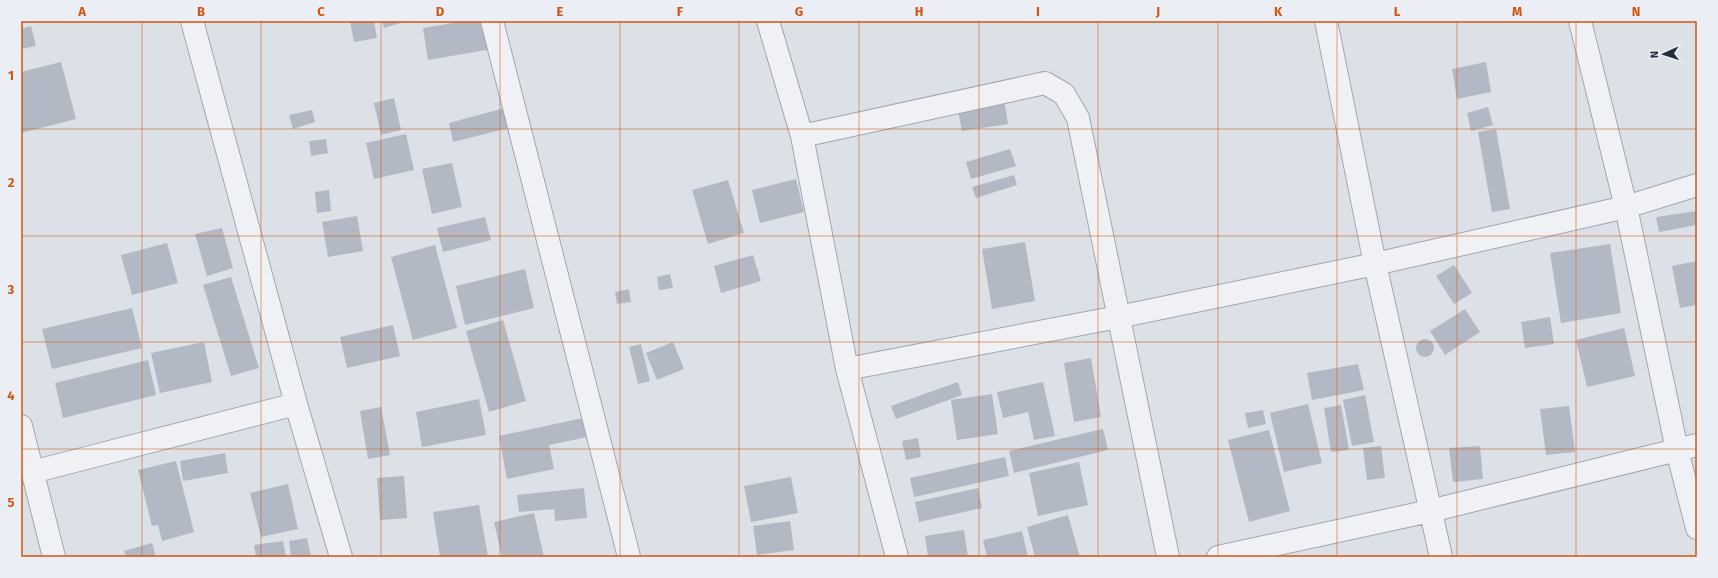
<svg xmlns="http://www.w3.org/2000/svg" width="1718" height="578" viewBox="0 0 1718 578" font-family="'Fira Sans',sans-serif">
  <style>
    .building { fill: #b3b9c4 }
    .lines { fill: none; stroke-linecap: round; stroke-linejoin: round }
    .minor-casing { stroke: #a1a7b1; stroke-width: 24 }
    .minor { stroke: #eff1f5; stroke-width: 22 }
    .grid { fill: none; stroke: #d45511; stroke-width: 1; stroke-opacity: 0.55 }
    .neatline { fill: none; stroke: #d45511; stroke-width: 1.5 }
    .grid-label { font-size: 13px; text-anchor: middle; font-weight: bold; fill: #d45511 }
  </style>
  <rect width="100%" height="100%" fill="#dce0e7"/>
  <path class="building" d="M350,21H374L377,38L354,42Z
    M382,21H407L384,28Z
    M465,21H488L492,49L428,60L423,28Z
    M31,26L36,46L21,49V29Z
    M61,62L76,119L21,133V72Z
    M1486,62L1491,92L1457,99L1452,69Z
    M394,98L401,130L381,135L374,103Z
    M1004,98L1008,124L962,131L957,106Z
    M508,107L513,127L453,142L449,123Z
    M1488,107L1493,125L1471,131L1467,113Z
    M312,110L315,122L293,129L289,115Z
    M1496,129L1510,209L1492,212L1478,132Z
    M406,134L414,170L374,179L366,143Z
    M326,139L328,153L311,156L309,141Z
    M1010,149L1016,166L971,179L966,162Z
    M452,163L462,207L432,214L422,169Z
    M1014,175L1017,185L976,198L972,187Z
    M796,179L804,212L760,223L752,190Z
    M728,180L744,233L708,244L692,190Z
    M329,190L331,211L317,213L315,192Z
    M1697,211V225L1659,232L1656,217Z
    M357,216L363,251L328,257L322,222Z
    M485,217L491,240L443,252L437,228Z
    M222,228L233,268L207,276L195,234Z
    M1025,242L1035,301L992,309L982,249Z
    M167,243L178,283L132,295L121,255Z
    M1610,244L1621,313L1561,323L1550,253Z
    M435,245L457,328L413,340L391,257Z
    M753,255L761,281L721,293L714,266Z
    M1697,261V305L1680,308L1672,266Z
    M1454,265L1472,293L1454,304L1436,276Z
    M525,269L534,308L465,325L456,286Z
    M670,274L673,288L659,290L657,277Z
    M231,277L259,368L231,376L203,285Z
    M629,289L631,302L617,304L615,292Z
    M132,308L142,348L52,369L42,329Z
    M1465,309L1480,332L1445,355L1430,331Z
    M1550,317L1554,344L1525,348L1521,322Z
    M503,320L526,401L489,412L466,331Z
    M393,325L400,356L347,368L340,337Z
    M1624,328L1635,376L1587,387L1576,340Z
    M1416 348a9 9 0 1 1 18 0a9 9 0 1 1-18 0Z
    M204,342L212,382L160,393L151,353Z
    M673,342L684,369L657,380L646,353Z
    M641,344L650,381L638,384L629,347Z
    M1091,358L1101,417L1074,422L1064,363Z
    M148,360L156,395L63,418L55,383Z
    M1358,364L1364,390L1312,400L1307,373Z
    M958,382L962,395L896,419L891,406Z
    M1043,382L1055,436L1034,440L1028,412L1003,418L997,392Z
    M992,394L998,434L957,440L951,400Z
    M1365,395L1374,442L1352,446L1343,400Z
    M479,399L486,435L422,447L416,412Z
    M1308,404L1322,463L1284,472L1270,413Z
    M1341,405L1349,450L1331,452L1324,408Z
    M1569,406L1575,452L1546,455L1540,409Z
    M381,407L390,455L368,459L360,411Z
    M1263,410L1266,424L1248,428L1245,413Z
    M588,417L592,436L549,445L554,469L507,479L499,436Z
    M1103,429L1108,450L1014,473L1009,451Z
    M1269,430L1290,511L1249,522L1228,440Z
    M918,438L921,457L906,460L902,441Z
    M1381,446L1385,478L1367,480L1363,448Z
    M1480,446L1483,479L1453,482L1449,448Z
    M225,453L228,473L183,481L180,461Z
    M1005,457L1009,476L914,497L910,478Z
    M176,461L194,532L162,541L158,525L152,526L138,470Z
    M1079,462L1088,505L1038,516L1029,473Z
    M404,476L407,518L380,520L377,478Z
    M791,477L798,513L751,522L744,486Z
    M288,484L298,529L261,537L250,493Z
    M584,488L587,518L555,521L554,509L519,512L517,495Z
    M978,488L982,508L919,522L915,502Z
    M479,505L488,557H440L433,512Z
    M534,513L544,557H502L494,522Z
    M1068,515L1080,557H1035L1027,527Z
    M790,521L794,550L757,555L753,526Z
    M964,530L968,557H928L925,536Z
    M1022,531L1028,557H987L983,540Z
    M307,538L311,557H291L289,541Z
    M283,541L286,557H256L254,545Z
    M152,543L156,557H126L124,551Z"/>
  <g class="lines">
    <g class="minor-casing">
      <path id="minor" d="M192,21L296,404L341,557
        M492,21L629,557
        M768,21L802,136L847,369L897,557
        M1326,21L1375,264L1441,557
        M1580,21L1626,207L1677,450L1697,528
        M802,136L1045,83L1064,94L1078,118L1168,557
        M847,369L1118,317L1375,264L1626,207L1697,185
        M21,426L54,557
        M32,472L296,404
        M1218,557L1430,511L1697,445"/>
    </g>
    <use href="#minor" class="minor"/>
  </g>
  <path class="grid" d="M142,21V557M261,21V557M381,21V557M500,21V557M620,21V557M739,21V557M859,21V557M979,21V557M1098,21V557M1218,21V557M1337,21V557M1457,21V557M1576,21V557M21,129H1697M21,236H1697M21,342H1697M21,449H1697"/>
  <rect width="1718" height="578" fill="none" stroke="#ebeff5" stroke-width="44"/>
  <g transform="translate(1664 54) rotate(267)" stroke="#ebeff5" stroke-width="3" paint-order="stroke">
  <path d="M0-3L7 15L0 10L-7 15Z" fill="#252e3e"/>
  <text y="-6" font-size="11" font-weight="bold" text-anchor="middle" fill="#252e3e">N</text>
  </g>
  <rect x="22" y="22" width="1674" height="534" class="neatline"/>
  <g class="grid-label">
    <text x="82" y="16">A</text>
    <text x="201" y="16">B</text>
    <text x="321" y="16">C</text>
    <text x="440" y="16">D</text>
    <text x="560" y="16">E</text>
    <text x="680" y="16">F</text>
    <text x="799" y="16">G</text>
    <text x="919" y="16">H</text>
    <text x="1038" y="16">I</text>
    <text x="1158" y="16">J</text>
    <text x="1278" y="16">K</text>
    <text x="1397" y="16">L</text>
    <text x="1517" y="16">M</text>
    <text x="1636" y="16">N</text>
    <text x="11" y="80">1</text>
    <text x="11" y="187">2</text>
    <text x="11" y="294">3</text>
    <text x="11" y="400">4</text>
    <text x="11" y="507">5</text>
  </g>
</svg>
